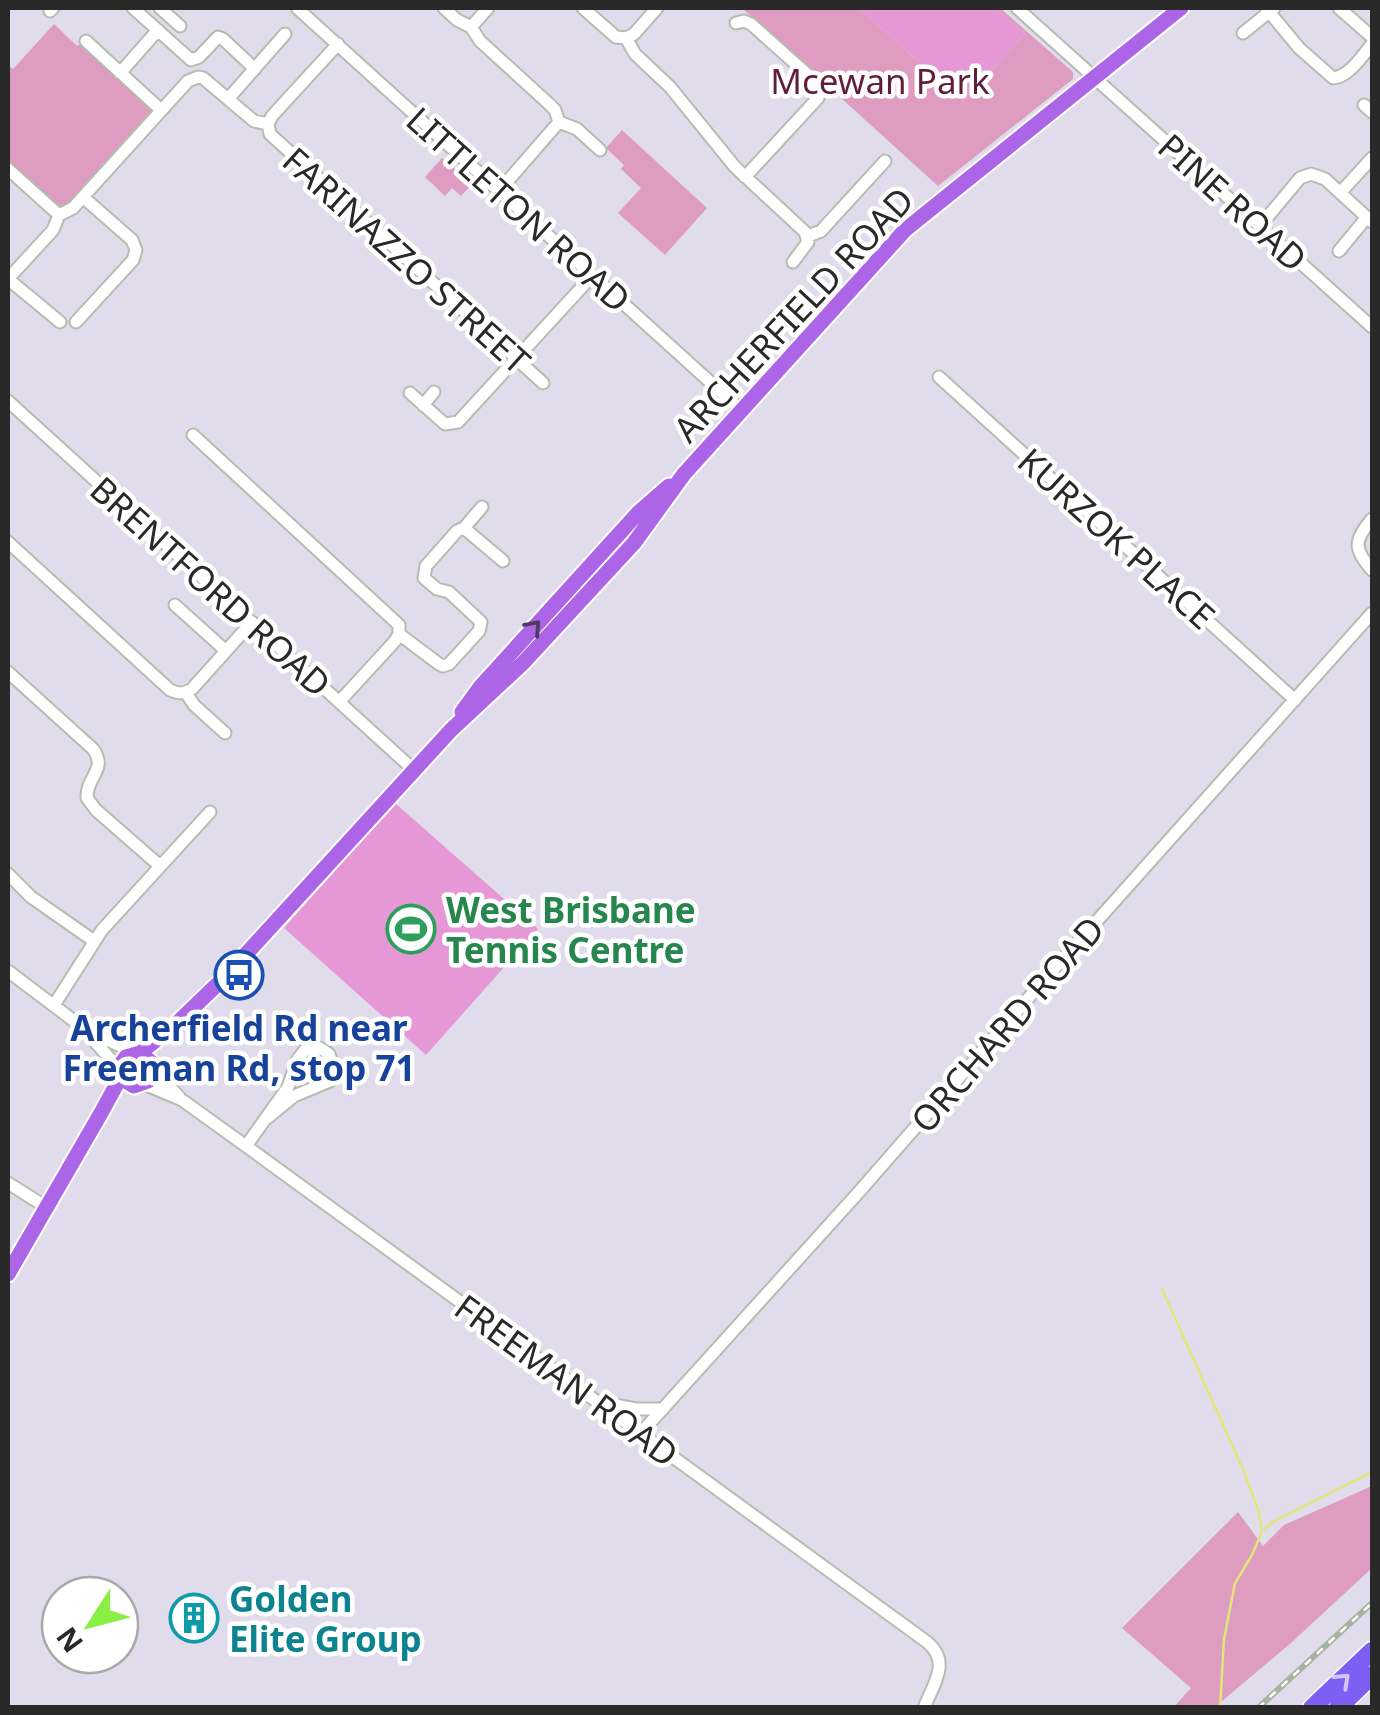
<svg xmlns="http://www.w3.org/2000/svg" width="1380" height="1715" viewBox="0 0 1380 1715" font-family="'Noto Sans',sans-serif">
  <style>
    .green { fill: #de9cc1 }
    .pitch { fill: #e598d5 }
    .lines { fill: none; stroke-linecap: round; stroke-linejoin: round }
    .stream { stroke: #e1e676; stroke-width: 2.5 }
    .minor-casing { stroke: #b5bcb0; stroke-width: 15 }
    .major-casing { stroke: #fff; stroke-width: 19 }
    .highway-casing { stroke: #fff; stroke-width: 21 }
    .minor { stroke: #fff; stroke-width: 11 }
    .major { stroke: #ac65e7; stroke-width: 15 }
    .highway { stroke: #7e5ff3; stroke-width: 18 }
    .rail-casing { stroke: #a6b39f; stroke-width: 6 }
    .rail { stroke: #fff; stroke-width: 2.5; stroke-dasharray: 8; stroke-linecap: butt }
    .oneway { stroke: #503b62 }
    .oneway2 { stroke: #d2c7fb }
    .labels { text-anchor: middle; dominant-baseline: central; stroke-width: 9; stroke-linejoin: round; paint-order: stroke }
    .park-label { font-size: 35px; fill: #611e3b; stroke: #fff }
    .street-label { font-size: 35px; fill: #292929; stroke: #fff }
    .leisure-label { font-size: 35px; font-weight: bold; fill: #27864d; stroke: #fff; text-anchor: start }
    .transit-label { font-size: 35px; font-weight: bold; fill: #164399; stroke: #fff }
    .culture-label { font-size: 35px; font-weight: bold; fill: #0d838f; stroke: #fff; text-anchor: start }
  </style>
  <rect width="100%" height="100%" fill="#e1dceb"/>
  <path class="green" d="M742,8H859L963,102L1025,34L996,8H1000L1073,72V79L938,186Z
    M54,24L77,46L80,44L152,110L72,201L62,207L52,203L8,163V65L13,69Z
    M622,130L707,208L665,255L618,213L641,188L621,169L624,165L606,148Z
    M442,158L472,184L461,196L452,188L445,196L425,177Z
    M1372,1486V1568L1291,1643L1215,1707H1174L1191,1688L1122,1628L1238,1512L1263,1546L1284,1525Z"/>
  <path class="pitch" d="M859,8H996L1025,34L963,102Z
    M395,803L538,929L426,1055L284,928Z"/>
  <g class="lines">
    <path class="stream" d="M1162,1289L1242,1467L1259,1512L1261,1527
      M1220,1708L1224,1639L1235,1583L1252,1555L1262,1531L1273,1522L1372,1472"/>
    <g class="minor-casing">
      <path id="minor" d="M133,8L191,60L199,57L218,37L223,39L255,69
        M160,8L180,26
        M297,8L741,410
        M444,8L457,20L471,27L480,41L548,103L555,110L559,122L577,129L600,150
        M583,8L616,37L626,38L635,54L670,87L735,167L805,232L808,242L793,262
        M1017,8L1372,327
        M1266,8L1299,48L1333,78C1349,77 1362,56 1372,44
        M1339,8L1372,37
        M50,11L53,8
        M736,23L744,21L751,24L816,82L819,89L818,98L745,177
        M471,27L488,8
        M1243,33L1274,8
        M626,38L634,34L657,8
        M86,41L161,110
        M338,44L272,116L268,124L270,134L543,383
        M120,73L158,30
        M228,99L285,34
        M1364,105L1372,112
        M8,169L59,215
        M499,191L559,122
        M1340,193L1372,158
        M1260,226L1300,178L1311,174L1325,179L1372,222
        M808,236L821,231L885,161
        M1339,251L1367,217
        M8,279L53,230L59,215L73,208L188,81L198,77L203,78L254,121L268,124
        M8,279L60,322
        M76,322L133,260L136,250L132,240L83,197
        M939,377L1295,700
        M410,393L445,424L458,422L592,276
        M8,401L415,771
        M423,405L434,392
        M193,435L399,625V634L395,641L339,702
        M1372,519C1354,540 1353,549 1372,570
        M464,528L482,507
        M8,542L170,690C179,694 184,694 192,689L252,622
        M175,605L226,651
        M399,634L439,664L443,666L449,664L479,631L481,622L449,592L437,589L424,578L426,566L457,531L464,528L503,561
        M8,672L93,749C108,770 86,776 87,798L96,810L160,866
        M186,693L194,705L225,733
        M8,874L31,897L94,941
        M8,971L82,1027L120,1070
        M54,1005L102,930L210,812
        M95,1034L135,1053
        M153,1068L179,1097
        M144,1084L182,1100L246,1146L927,1642C951,1662 934,1683 924,1708
        M246,1146L288,1087L298,1059L305,1050L320,1048L329,1054L335,1073L330,1081L294,1096L266,1119
        M8,1183L46,1207
        M598,1402L636,1409H663
        M640,1434L858,1193L1046,978L1372,613"/>
    </g>
    <g class="major-casing">
      <path id="major" d="M462,712L481,686L638,513L669,486
        M121,1075L124,1080L134,1086L148,1081L153,1073L152,1063L140,1053
        M8,1274L101,1113L119,1080L120,1065L126,1057L140,1053L175,1025L225,977L451,730L523,663L634,543L684,474L905,230L1181,8"/>
    </g>
    <g class="highway-casing">
      <path id="highway" d="M1312,1708L1372,1651
        M1338,1708L1372,1675"/>
    </g>
    <use href="#minor" class="minor"/>
    <use href="#major" class="major"/>
    <use href="#highway" class="highway"/>
    <g class="rail-casing">
      <path id="rail" d="M1258,1708L1372,1603"/>
    </g>
    <use href="#rail" class="rail"/>
  </g>
  <defs><path id="oneway-chevron" d="M-2-3.5L2.5 0L-2 3.5" fill="none" stroke-width="1.6" stroke-linecap="round" stroke-linejoin="round" transform="scale(2.5)"/></defs>
  <use class="oneway" href="#oneway-chevron" transform="translate(534 627) rotate(-48)"/>
  <use class="oneway2" href="#oneway-chevron" transform="translate(1343 1680) rotate(-43)"/>
  <defs>
    <g id="stadium-ring" transform="scale(2.5)"><circle r="9.5" fill="#fff" stroke="#2e9e5b" stroke-width="1.5"/><path d="M0-5a6.5 5 0 1 0 0 10a6.5 5 0 1 0 0-10ZM-3.5-1.8h7v3.6h-7Z" fill="#2e9e5b"/></g>
    <g id="bus-ring" transform="scale(2.5)"><circle r="9.5" fill="#fff" stroke="#1a4fb4" stroke-width="1.5"/><path d="M-5-6H5V4H4V6H2V4H-2V6H-4V4H-5ZM-3.5-4V0h7V-4ZM-3.5 1.2v1.5H-2V1.2ZM2 1.2v1.5H3.5V1.2Z" fill="#1a4fb4"/></g>
    <g id="building-ring" transform="scale(2.5)"><circle r="9.5" fill="#fff" stroke="#0f9aa8" stroke-width="1.5"/><path d="M-4-6H4V6H1V3H-1V6H-4ZM-2.5-4.3h1.7v1.8h-1.7ZM.8-4.3h1.7v1.8H.8ZM-2.5-1h1.7V.8h-1.7ZM.8-1h1.7V.8H.8Z" fill="#0f9aa8"/></g>
  </defs>
  <g fill-rule="evenodd">
    <use href="#stadium-ring" x="411" y="929"/>
    <use href="#bus-ring" x="239" y="975"/>
    <use href="#building-ring" x="194" y="1618"/>
  </g>
  <g class="labels">
    <g class="park-label">
      <text x="880" y="80">Mcewan Park</text>
    </g>
    <g class="street-label">
      <text transform="translate(1233 202) rotate(42)">PINE ROAD</text>
      <text transform="translate(519 209) rotate(42)">LITTLETON ROAD</text>
      <text transform="translate(407 260) rotate(42)">FARINAZZO STREET</text>
      <text transform="translate(793 314) rotate(-47)">ARCHERFIELD ROAD</text>
      <text transform="translate(1117 538) rotate(42)">KURZOK PLACE</text>
      <text transform="translate(211 586) rotate(42)">BRENTFORD ROAD</text>
      <text transform="translate(1007 1024) rotate(-49)">ORCHARD ROAD</text>
      <text transform="translate(567 1380) rotate(36)">FREEMAN ROAD</text>
    </g>
    <g class="leisure-label">
      <text x="446" y="909">West Brisbane<tspan x="446" dy="40">Tennis Centre</tspan></text>
    </g>
    <g class="transit-label">
      <text x="239" y="1027">Archerfield Rd near<tspan x="239" dy="40">Freeman Rd, stop 71</tspan></text>
    </g>
    <g class="culture-label">
      <text x="229" y="1598">Golden<tspan x="229" dy="40">Elite Group</tspan></text>
    </g>
  </g>
  <rect width="1380" height="1715" fill="none" stroke="#292929" stroke-width="20"/>
  <g transform="translate(90 1625) rotate(234)"><circle r="48" fill="#ffffff" stroke="#a9a9a9" stroke-width="2.5"/>
  <path d="M0-8L18 38L0 25L-18 38Z" fill="#8aee46"/>
  <text y="-15" font-size="28" font-weight="bold" text-anchor="middle" fill="#292929">N</text>
  </g>
</svg>
